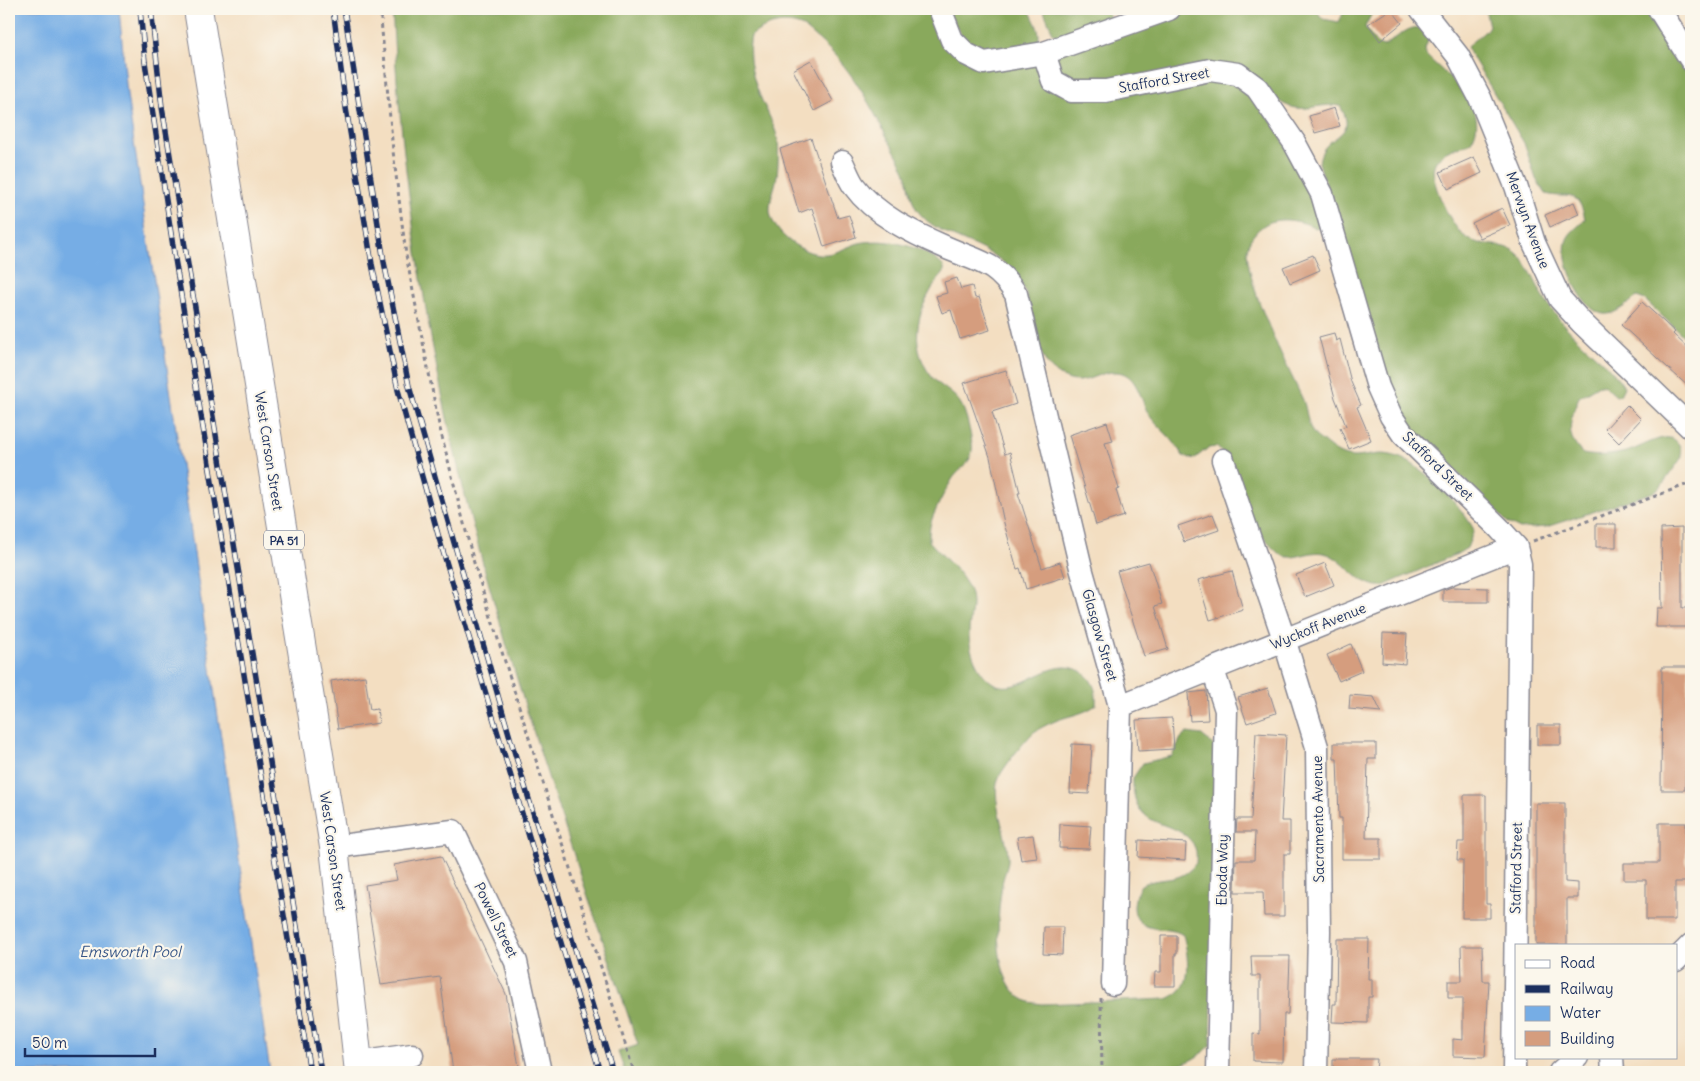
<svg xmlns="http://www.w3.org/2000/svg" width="1700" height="1081" viewBox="0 0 1700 1081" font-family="Delius,sans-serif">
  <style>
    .forest { fill: #89a95c; stroke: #526c5d }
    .water { fill: #76ade5; stroke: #486ea2 }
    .building { fill: #d59d7e }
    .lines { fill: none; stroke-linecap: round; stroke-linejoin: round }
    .minor-casing { stroke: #878690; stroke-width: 25 }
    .major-casing { stroke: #878690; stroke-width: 30 }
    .path { stroke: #878690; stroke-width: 3; stroke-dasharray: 4 4; stroke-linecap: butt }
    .minor { stroke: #fff; stroke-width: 22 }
    .major { stroke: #fff; stroke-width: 28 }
    .rail-casing { stroke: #1b2f5e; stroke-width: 5.5 }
    .rail { stroke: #fbf7ec; stroke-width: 4; stroke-dasharray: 11; stroke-linecap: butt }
    .labels { text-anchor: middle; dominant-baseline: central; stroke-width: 4.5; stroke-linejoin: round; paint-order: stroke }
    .shield { fill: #fbf7ec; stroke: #5e6b89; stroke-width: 1 }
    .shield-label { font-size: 12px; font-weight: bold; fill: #1b2f5e }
    .street-label { font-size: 14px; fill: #1b2f5e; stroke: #fbf7ec }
    .water-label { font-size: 15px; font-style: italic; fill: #365586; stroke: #fbf7ec }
  </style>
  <rect width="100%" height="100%" fill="#fbf7ec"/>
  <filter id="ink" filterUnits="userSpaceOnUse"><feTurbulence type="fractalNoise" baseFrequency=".02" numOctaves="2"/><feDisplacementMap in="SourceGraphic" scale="10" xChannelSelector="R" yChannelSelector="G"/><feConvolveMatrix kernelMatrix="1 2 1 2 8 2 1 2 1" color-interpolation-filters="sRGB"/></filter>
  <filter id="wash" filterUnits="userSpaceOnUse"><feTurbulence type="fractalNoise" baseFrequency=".0096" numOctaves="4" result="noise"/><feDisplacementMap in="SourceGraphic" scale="20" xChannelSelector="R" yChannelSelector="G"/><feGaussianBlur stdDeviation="1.12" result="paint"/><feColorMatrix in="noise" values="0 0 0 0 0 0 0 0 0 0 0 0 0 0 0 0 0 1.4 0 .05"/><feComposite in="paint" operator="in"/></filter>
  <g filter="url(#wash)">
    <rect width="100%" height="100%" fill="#f3dec1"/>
    <path class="forest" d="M392,9H930L947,48L1040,59L1049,83L1210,79C1223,81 1234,83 1245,91C1277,116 1308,188 1324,225L1316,228C1303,221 1280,216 1266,224C1257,229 1247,241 1247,251C1249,293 1285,361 1303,400C1307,410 1307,424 1313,433C1315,437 1323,441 1327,445C1355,469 1367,448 1395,456C1421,463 1462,506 1474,530L1467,548L1457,554L1383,586C1362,588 1349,566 1332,556C1313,546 1298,561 1284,556C1278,554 1273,548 1269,544C1242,516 1240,470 1217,447L1208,448L1194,459L1183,456C1173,438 1164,433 1152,419C1140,405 1140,374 1117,372C1093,371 1083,392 1056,373C1032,356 1035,308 1021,283C998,241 940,243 917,210C910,200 910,183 905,171C900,159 893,149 887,137C868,101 850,66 818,39C814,36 808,30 803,27C785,19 766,24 751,36C746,60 755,87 766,109C771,120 776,129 778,141C779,146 778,169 777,175C776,187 769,199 770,212C773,234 805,257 827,254C838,253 848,246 859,243C886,237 925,246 944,267V273C918,301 906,345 932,377C941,388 956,393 962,406C967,416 970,431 972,443C973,448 972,453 970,458C967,465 958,471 953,478C947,488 940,500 935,512C930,522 929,530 929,541C942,556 963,573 970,591C975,606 969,619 969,633C969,650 977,673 993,683C1019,699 1052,652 1082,672C1094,680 1097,692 1096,705C1084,714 1071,715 1058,720C1050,723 1040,728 1034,732C1025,740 1004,767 999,777C990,798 1007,834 1008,856C1009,867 1003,875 1002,885C997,916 991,985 1027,1001C1031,1003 1037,1003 1042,1004L1167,999C1173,996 1179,993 1183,987C1191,976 1187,948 1183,935C1173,928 1161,931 1149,927C1129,921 1132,899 1141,885C1163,875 1180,885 1196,863C1196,859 1197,852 1195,848C1181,815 1131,837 1133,778L1143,763L1172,756L1181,738L1187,733L1202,735L1216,748L1211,1045C1198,1059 1177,1069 1157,1068C1140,1068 1134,1063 1119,1072H625L618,1052L638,1045C587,892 533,740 489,585C435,398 403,203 392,9Z
      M947,9H1029C1034,21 1044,35 1036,46L999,56L966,45Z
      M1043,9H1107L1111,22L1062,40L1053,33Z
      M1185,9H1315L1323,19L1339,22L1345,9H1374L1365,27L1377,44L1384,46C1398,38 1418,14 1429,38L1425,49L1426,55C1447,77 1494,108 1470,143C1458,147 1441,151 1435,163C1427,178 1451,225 1463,235C1481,251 1505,238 1521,257C1531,270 1537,286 1545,300C1551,309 1559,319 1566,327C1584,348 1610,364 1624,387L1620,395L1616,396L1605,386L1599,385L1579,397C1570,419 1564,436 1583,454C1597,457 1612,455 1626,452C1645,447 1679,420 1682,457L1662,485L1654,492L1546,527L1520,529L1508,523L1398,414L1319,163C1322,131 1361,141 1340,106C1322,103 1311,110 1296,108C1276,105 1257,82 1241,69L1127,84L1060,80L1049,55Z
      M1485,9H1647L1691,79V343L1645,300L1637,297C1628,303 1615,316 1603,314C1581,310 1561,261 1566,242C1569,231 1579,227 1585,219C1578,187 1568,200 1546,194L1536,179L1524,143L1470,53L1467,47C1474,38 1483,36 1489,26Z"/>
    <path class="water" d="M9,9H119L127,95L270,1072H9Z"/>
    <g id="blocks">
      <path class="building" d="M1391,9L1402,23L1380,41L1368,24Z
        M811,60L833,101L814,111L793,70Z
        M1334,108L1340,126L1315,133L1309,116Z
        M811,138L838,218L849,215L856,237L824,247L812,208L799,213L780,149Z
        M1474,157L1482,173L1448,189L1440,172Z
        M1574,202L1579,214L1550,227L1545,215Z
        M1502,208L1510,225L1480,238L1472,223Z
        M1313,255L1320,270L1290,283L1283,267Z
        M957,278L961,289L972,286L975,298L979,297L990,330L960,339L951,310L942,313L936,296L947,293L944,282Z
        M1642,302L1675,332L1673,334L1691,351V389L1621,325Z
        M1334,333L1336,341L1340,339L1351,382L1361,405L1357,407L1371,440L1349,449L1340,428L1346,426L1335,398L1319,337Z
        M1006,370L1016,404L992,412L1005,454L1010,452L1020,493H1018L1042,568L1060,562L1065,577L1026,589L1020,568L1017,569L1004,523L990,457L964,383Z
        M1627,405L1641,419L1619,443L1605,429Z
        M1107,422L1113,441L1105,443L1119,489L1116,490L1124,516L1096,525L1069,435Z
        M1213,514L1219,530L1184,542L1178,526Z
        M1596,524H1616V547H1596Z
        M1682,528V608H1689V627H1656L1657,608H1662L1661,529Z
        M1149,562L1162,604L1155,606L1168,649L1144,656L1117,571Z
        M1325,563L1334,585L1305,597L1296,575Z
        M1232,571L1243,610L1210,620L1198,580Z
        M1452,587L1488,588V602H1443V590Z
        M1383,633L1407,634L1405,664L1382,662Z
        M1351,644L1362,671L1339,681L1327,655Z
        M1662,667H1688L1685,790H1661Z
        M365,676L370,710L377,709L379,723L338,729L331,681Z
        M1268,688L1276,713L1247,723L1238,697Z
        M1206,691L1208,720L1190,721L1188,693Z
        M1350,695L1374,697L1381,712L1349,709Z
        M1172,718L1174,749L1138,751L1136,720Z
        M1537,725H1561V745H1537Z
        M1256,733L1286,735L1281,821H1290V854H1284V916H1264L1263,892H1235L1236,860H1254L1255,832H1236L1237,819H1251Z
        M1334,743H1376V759H1368L1366,838H1381V859H1342V818H1339L1337,759H1334Z
        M1072,744L1092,745L1089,794L1070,793Z
        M1464,795H1486V904H1490V918H1462L1463,860H1457L1458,842H1464Z
        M1536,803H1565V882L1578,883V898H1567V945H1536Z
        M1659,823H1686V864H1689V882H1675V920H1646V880H1624V863H1659Z
        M1060,824L1091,826L1089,849L1059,848Z
        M1033,835L1037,858L1021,860L1017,837Z
        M1139,840L1186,843L1185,860L1138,857Z
        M441,856L506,994L520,1072H453L440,977L381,985L365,885L397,880L394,865Z
        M1044,927H1063L1062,955L1043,954Z
        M1161,936H1177V954H1175V986H1154L1155,972H1161Z
        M1337,939H1369L1368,979H1372V997H1368V1023L1332,1022L1333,1004H1336Z
        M1461,946H1482L1483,981H1489L1485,1057L1453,1056V1039L1463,1040V998H1448V981H1462Z
        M1251,956H1290L1288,1014H1284L1283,1062L1253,1061V1033L1260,1034V976H1252Z
        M1333,1059H1377L1376,1072H1333Z"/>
    </g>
  </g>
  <g filter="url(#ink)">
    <use href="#blocks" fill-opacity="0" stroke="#878690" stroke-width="1"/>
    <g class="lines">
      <g class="minor-casing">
        <path id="minor" d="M940,9L952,40L966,54L984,63L1044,53L1169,9
          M1421,9L1458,56L1480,98L1516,186L1534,243L1560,299L1582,323L1691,428
          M1659,9L1691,60
          M1044,53L1053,81L1071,91H1106L1210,70L1238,74L1257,88L1294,142L1322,194L1378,387L1391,416L1403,434L1499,528L1516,547L1520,564L1514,1072
          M842,162C846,170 849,179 854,186C875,215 913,233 945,247C978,262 995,261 1016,294L1081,568L1120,706L1113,984
          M1223,460L1284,639L1317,747L1319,931L1316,1072
          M1213,670L1226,710L1218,1072
          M1120,706L1516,547
          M334,847L453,831L516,962L540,1072
          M1676,960L1691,945
          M1612,1057L1613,1072
          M358,1063L412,1055
          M1560,1072L1577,1057"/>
      </g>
      <g class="major-casing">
        <path id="major" d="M198,9L334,847L359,1072"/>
      </g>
      <path class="path" d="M380,9L393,151L406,255L439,425L474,563L634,1072
        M1533,541L1691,483
        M1101,998L1102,1072"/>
      <use href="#minor" class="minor"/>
      <use href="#major" class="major"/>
      <g class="rail-casing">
        <path id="rail" d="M140,9L145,62L174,253L310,1072
          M151,9L162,107L321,1072
          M333,9L346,108L372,264L398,390L439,538L600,1072
          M344,9L384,262L409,386L511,741L613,1072"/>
      </g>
      <use href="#rail" class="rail"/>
    </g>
  </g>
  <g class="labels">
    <rect class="shield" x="264" y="530.5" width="40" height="19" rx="4"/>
    <g class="shield-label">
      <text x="284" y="540">PA 51</text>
    </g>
    <g class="street-label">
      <text transform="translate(1164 80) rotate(-10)">Stafford Street</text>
      <text transform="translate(1528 220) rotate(70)">Merwyn Avenue</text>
      <text transform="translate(269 451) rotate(81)">West Carson Street</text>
      <text transform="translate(1438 466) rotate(44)">Stafford Street</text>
      <text transform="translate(1318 626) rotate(-22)">Wyckoff Avenue</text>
      <text transform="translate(1100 635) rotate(74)">Glasgow Street</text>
      <text transform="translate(1318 819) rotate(-91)">Sacramento Avenue</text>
      <text transform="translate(333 851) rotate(82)">West Carson Street</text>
      <text transform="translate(1516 868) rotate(-89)">Stafford Street</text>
      <text transform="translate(1222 870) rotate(-89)">Eboda Way</text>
      <text transform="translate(496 920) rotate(64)">Powell Street</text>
    </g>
    <g class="water-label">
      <text x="130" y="951">Emsworth Pool</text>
    </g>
  </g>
  <rect width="1700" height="1081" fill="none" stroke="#fbf7ec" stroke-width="30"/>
  <rect x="1515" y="944" width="162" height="115" fill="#fbf7ec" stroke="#a1a7b3"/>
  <rect x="1525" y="960" width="25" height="8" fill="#ffffff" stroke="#a1a7b3"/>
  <text x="1560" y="968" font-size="15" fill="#1b2f5e">Road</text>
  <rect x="1525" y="985" width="25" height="8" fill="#1b2f5e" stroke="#a1a7b3"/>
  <text x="1560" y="994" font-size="15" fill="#1b2f5e">Railway</text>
  <rect x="1525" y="1006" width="25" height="15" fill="#76ade5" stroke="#a1a7b3"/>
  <text x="1560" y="1018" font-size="15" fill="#1b2f5e">Water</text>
  <rect x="1525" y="1031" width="25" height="15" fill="#d59d7e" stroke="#a1a7b3"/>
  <text x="1560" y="1044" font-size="15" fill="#1b2f5e">Building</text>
  <path d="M25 1048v8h130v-8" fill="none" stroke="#1b2f5e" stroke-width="2.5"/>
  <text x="32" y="1048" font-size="15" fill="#1b2f5e" stroke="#fbf7ec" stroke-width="4" paint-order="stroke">50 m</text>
</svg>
